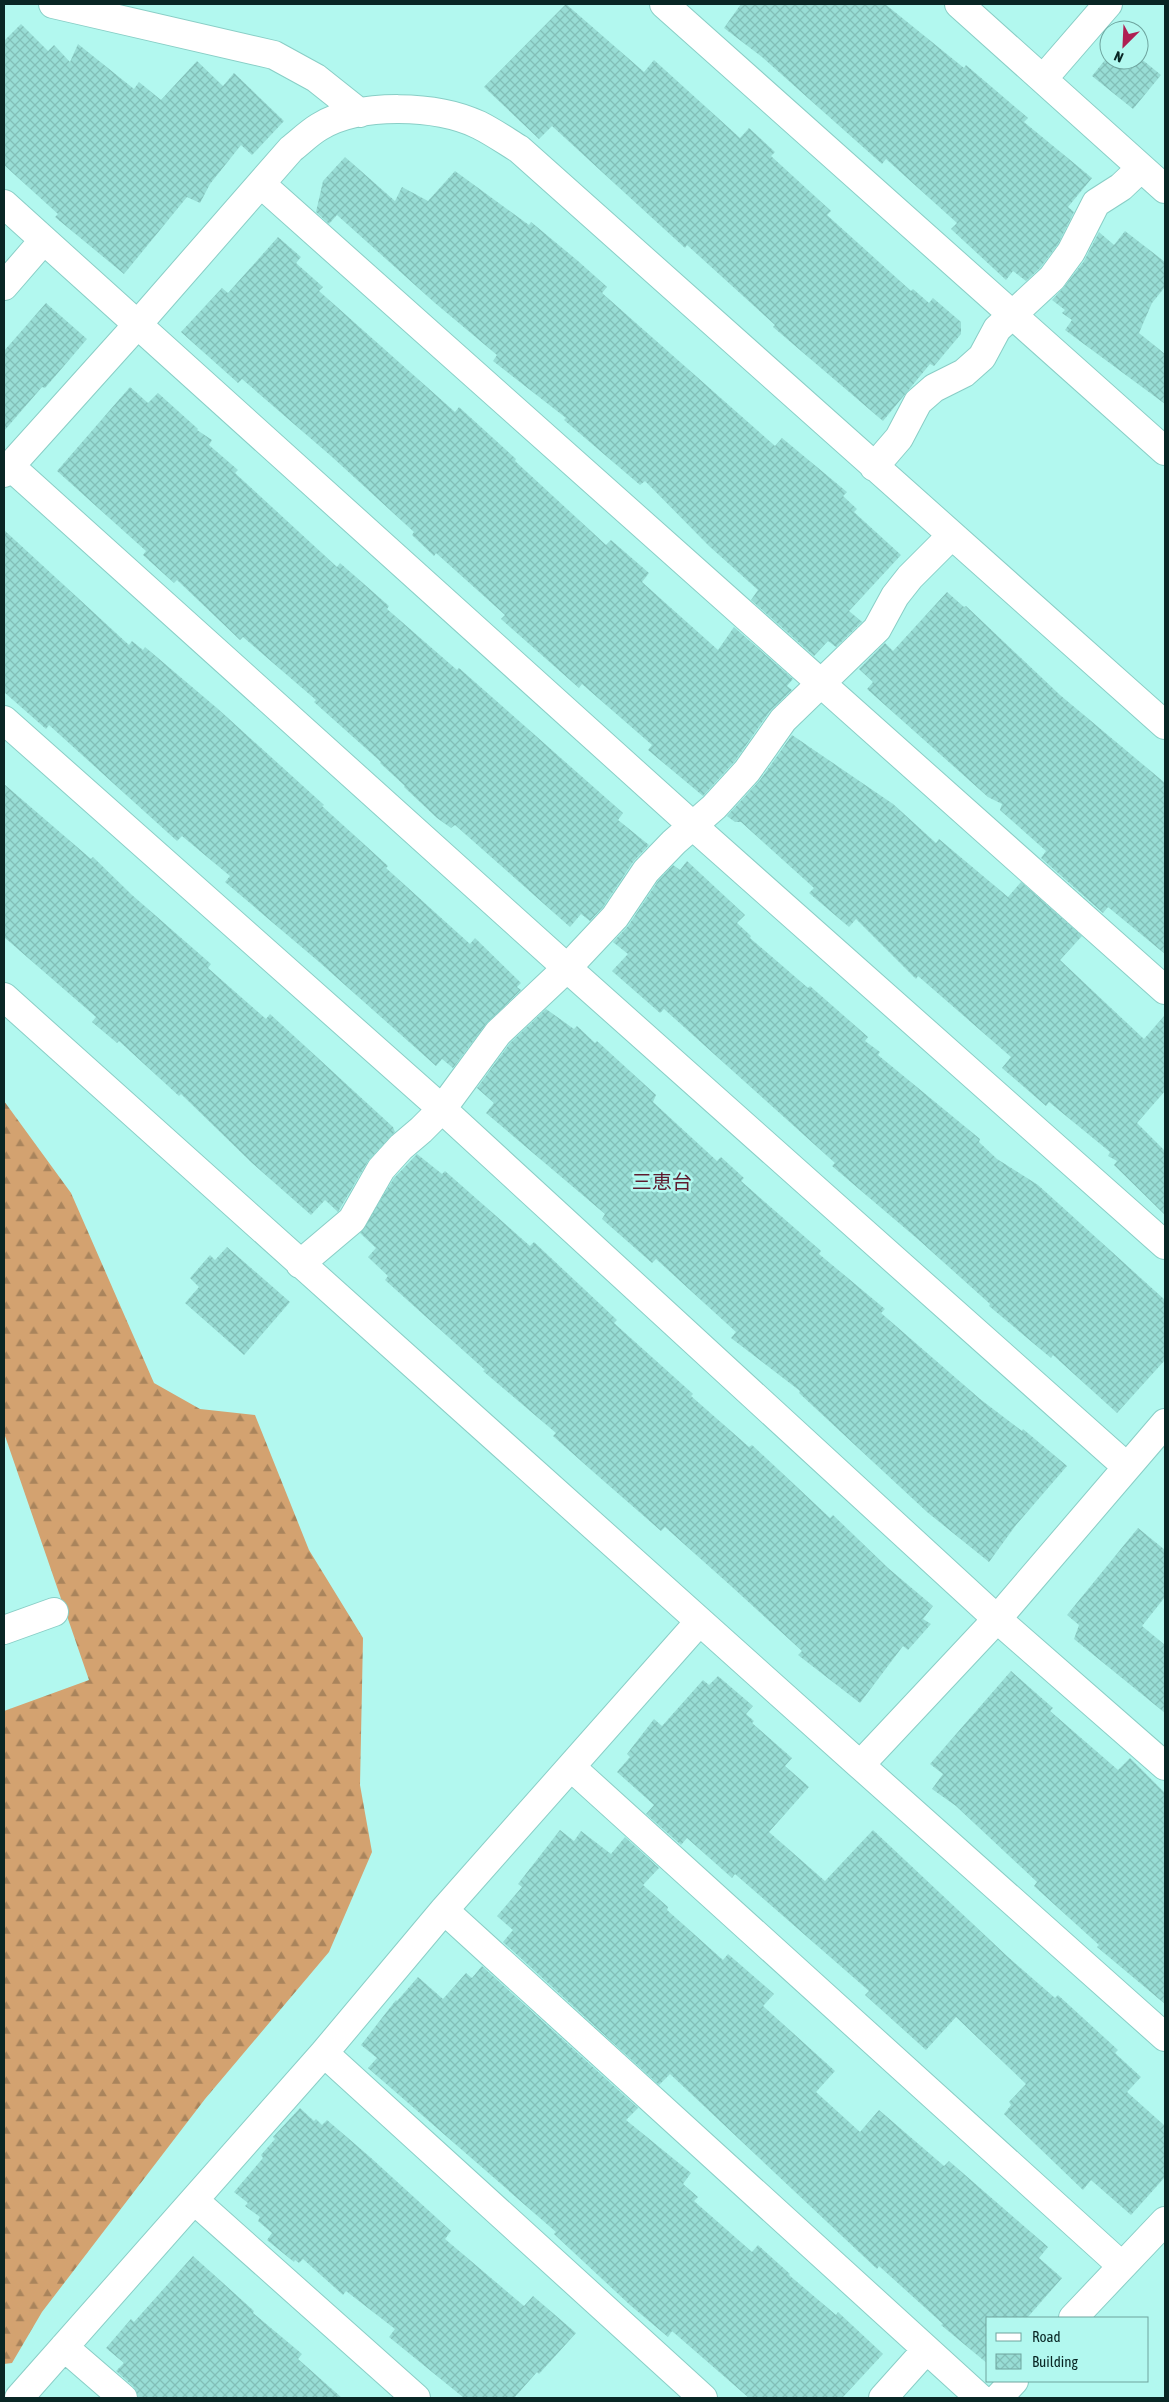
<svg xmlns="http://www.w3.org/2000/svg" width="1169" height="2402" viewBox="0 0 1169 2402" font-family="'Asap Condensed','Noto Sans JP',sans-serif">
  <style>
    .forest { fill: url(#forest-firs) }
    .building { fill: url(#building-cross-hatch) }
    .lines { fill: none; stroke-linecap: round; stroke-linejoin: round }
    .minor-casing { stroke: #89cec6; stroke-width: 30 }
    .minor { stroke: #fff; stroke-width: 28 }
    .labels { text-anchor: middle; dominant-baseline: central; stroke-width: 5; stroke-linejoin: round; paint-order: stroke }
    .quarter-label { font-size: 20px; fill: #5e1a2e; stroke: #b2f8ef }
  </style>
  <defs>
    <pattern id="forest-firs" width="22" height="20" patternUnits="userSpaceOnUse" patternTransform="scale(1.25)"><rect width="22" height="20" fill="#d3a270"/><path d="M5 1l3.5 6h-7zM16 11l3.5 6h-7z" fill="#a9845c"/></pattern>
    <pattern id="building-cross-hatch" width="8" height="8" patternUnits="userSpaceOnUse" patternTransform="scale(1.25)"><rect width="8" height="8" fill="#98ddd5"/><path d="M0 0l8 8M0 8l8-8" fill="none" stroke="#82beb7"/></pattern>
  </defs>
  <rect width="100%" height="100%" fill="#b2f8ef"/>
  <path class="forest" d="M4,1101L71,1193L154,1383L200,1409L255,1415L309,1550L363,1638L360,1785L372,1852L329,1952L205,2099L42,2312L12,2363L4,2364V1711L89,1680L4,1433Z"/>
  <path class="building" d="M566,4L644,72L654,60L740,138L749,128L775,152L771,156L831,211L827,215L911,291L913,289L929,303L933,298L961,322V334L934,366L930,364L883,421L773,327L775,325L687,245L685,248L650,216L552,126L539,139L484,87Z
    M741,4H885L964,68L966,65L1028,118L1024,122L1092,178L1068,207L1074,212L1058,244L1040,268L1026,281L1013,271L1006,280L951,229L957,223L886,159L882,164L762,57L724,28Z
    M21,24L48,51L54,45L70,62L78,44L134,89L139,82L161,100L197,61L223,86L234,73L284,121L252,155L241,145L210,184L200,203L187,197L124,274L55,217L58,214L4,165V41Z
    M1109,55V60H1139V57L1161,75L1133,109L1092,76Z
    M345,157L395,201L402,187L428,201L455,171L529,225L531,222L578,261L607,287L602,293L775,446L782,438L847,492L843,496L857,509L854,512L901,555L849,611L862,622L836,647L828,641L814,656L751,600L758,590L709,546L645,481L640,485L564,420L566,418L493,361L497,355L435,303L337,215L329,224L316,212L323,181Z
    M1125,231L1165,262V287L1152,303L1139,333L1165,354V404L1065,330L1072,320L1062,313L1065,310L1052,300L1064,287L1084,261L1099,232L1114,245Z
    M278,237L301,257L296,263L323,287L319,291L455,412L459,407L516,459L515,461L606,545L611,540L649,573L642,582L718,650L734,627L793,679L787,686L792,690L770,711L735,761L703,796L648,750L652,745L582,684L579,688L501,619L505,615L436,553L434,556L412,535L414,532L331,456L242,379L238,383L181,332L222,288L228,293Z
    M46,303L87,339L45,388L42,387L4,431V351Z
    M130,387L148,403L158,393L198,429L197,430L212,440L209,445L238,470L235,473L337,567L340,563L389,606L387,609L457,670L459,668L623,813L618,820L649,845L633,862L603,907L590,921L581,914L570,927L455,825L451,828L437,818L404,787L405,786L380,763L381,762L314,702L316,700L243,637L240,640L177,580L174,583L143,555L146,551L57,471Z
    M4,530L129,645L132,641L143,650L145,647L218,709L324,805L322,806L388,866L386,868L470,944L475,938L521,983L517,987L521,990L486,1024L453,1068L442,1059L436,1066L318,961L225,882L230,876L182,836L177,841L49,725L46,729L4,692Z
    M947,592L964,607L966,606L1060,695L1165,783V954L1108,907L1103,913L1041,858L1046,851L1000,810L1002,804L988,797L867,689L873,682L859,669L885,643L893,651Z
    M792,735L893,804L936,843L939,839L1008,897L1021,882L1082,936L1060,960L1144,1039L1165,1015V1091L1137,1123L1165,1151V1215L1114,1165L1117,1161L1108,1156L1110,1152L1049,1102L1046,1106L1002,1068L1011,1057L918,976L916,979L856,919L849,927L809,893L814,888L741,822H735L727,816L760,780Z
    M4,784L91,859L93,857L132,895L211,964L208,968L266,1019L270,1014L393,1127L395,1132L368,1161L338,1212L325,1200L311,1215L252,1163L181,1094L179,1096L119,1041L117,1043L92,1022L96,1017L4,937Z
    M687,861L745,915L737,923L751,936L750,938L808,988L810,986L868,1037L865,1041L880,1052L878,1055L980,1139L979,1142L997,1159L1038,1185L1165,1300V1360L1117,1413L1053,1355L1051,1358L989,1306L990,1304L920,1241L832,1166L835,1163L664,1009L660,1013L612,971L628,954L613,942L628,926L658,881L673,865L680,870Z
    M546,1009L574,1029L577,1026L595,1043L597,1041L656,1095L653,1102L717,1161L721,1157L744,1178L741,1181L821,1251L819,1254L885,1309L881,1313L980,1399L1022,1431L1023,1429L1067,1466L1016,1525L989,1562L927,1512L799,1393L800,1391L731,1338L736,1332L656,1259L652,1263L602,1219L605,1214L486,1113L494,1103L477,1088L510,1043Z
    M417,1154L442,1174L445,1171L530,1246L534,1242L617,1320L614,1323L693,1394L691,1396L749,1447L752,1445L830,1518L833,1515L888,1568L933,1606L923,1619L931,1624L908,1650L903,1646L860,1703L798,1655L802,1651L731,1586L665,1527L661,1531L598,1476L553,1436L556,1433L483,1371L485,1370L385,1280L388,1276L368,1257L376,1248L360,1233L394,1178Z
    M227,1247L290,1302L244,1355L185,1303L199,1287L190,1278L210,1255L215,1260Z
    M1138,1528L1165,1550V1597L1142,1626L1165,1645V1713L1074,1639L1079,1625L1067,1615Z
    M1011,1671L1053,1708L1050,1711L1118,1770L1130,1758L1165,1793V2004L1097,1947L1099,1945L1034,1886L1037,1882L956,1806L932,1789L943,1774L930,1764Z
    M718,1676L753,1706L746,1714L754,1721L752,1723L792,1758L785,1766L809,1787L769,1832L825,1881L873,1830L1008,1957L1055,1998L1058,1995L1118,2050L1115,2053L1141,2077L1127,2092L1165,2126V2177L1131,2215L1091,2180L1083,2190L1004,2114L1011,2105L1009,2102L1026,2084L956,2017L926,2050L865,1995L869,1991L735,1874L732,1878L687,1838L681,1845L646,1814L654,1805L617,1772L630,1757L627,1754L654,1719L662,1726L703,1680L709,1685Z
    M560,1830L574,1841L581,1831L611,1854L625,1837L659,1868L643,1885L668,1907L667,1910L723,1960L728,1954L774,1994L763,2006L835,2071L816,2092L860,2132L879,2110L944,2166L949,2161L1048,2247L1039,2258L1062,2278L1027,2318H988V2364L941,2325L943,2324L879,2266L877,2269L670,2074L659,2085L503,1942L513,1930L497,1916L522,1887L518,1884Z
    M482,1966L638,2108L626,2120L691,2173L683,2184L698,2197L694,2201L752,2252L758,2245L790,2274L789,2275L836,2315L838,2312L883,2354L842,2398H749L672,2331L668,2337L630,2305L554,2234L556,2232L368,2068L377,2058L361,2045L396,2000L397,2001L418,1977L443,1999L466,1973L472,1978Z
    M300,2108L314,2121L316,2119L322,2125L327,2120L370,2157L451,2231L445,2239L524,2306L533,2296L576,2333L539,2374L537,2372L514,2398H464L389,2337L395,2329L346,2291L343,2295L303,2259L299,2263L295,2260L294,2262L267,2240L272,2233L258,2221L260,2217L245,2206L248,2203L234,2192L263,2158L261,2155L275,2139L273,2137Z
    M193,2256L254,2311L253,2313L302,2354L298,2359L342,2398H138L134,2387L116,2371L124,2363L106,2348L131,2319L134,2322Z"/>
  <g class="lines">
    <g class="minor-casing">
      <path id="minor" d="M53,4L274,55L316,78L360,113
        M664,4L1165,451
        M959,4L1165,189
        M1043,79L1108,4
        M261,184L1165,990
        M4,204L692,825L1165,1245
        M4,286L43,241
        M10,466L567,968L1127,1467
        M874,467L899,438L918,402L934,388L964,373L982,357L997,329L1052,278L1071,252L1096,203L1121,187L1141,168
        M4,473L138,324L291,149C300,142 309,133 319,127C360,102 437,105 479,125C493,132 506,141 519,149L1165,725
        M4,720L442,1109L997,1619L1165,1766
        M4,997L860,1765L997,1619L1165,1423
        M300,1264L352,1220L381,1169L401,1147L421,1130L442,1109L498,1033L567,968L615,917L646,871L674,842L714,807L747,771L783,720L877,629L895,596L910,577L951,536
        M4,1630L54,1612
        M860,1765L1165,2037
        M571,1767L1122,2266
        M444,1910L980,2398
        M324,2053L703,2398
        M194,2200L416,2398
        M1073,2318L1165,2221
        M64,2347L123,2398
        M19,2398L324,2053L444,1910L699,1622
        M883,2398L926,2350
        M998,2398L1014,2381"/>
    </g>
    <use href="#minor" class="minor"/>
  </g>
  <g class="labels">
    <g class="quarter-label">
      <text x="662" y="1181">三恵台</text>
    </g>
  </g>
  <rect width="1169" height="2402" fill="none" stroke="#092624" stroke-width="10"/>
  <rect x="986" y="2317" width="162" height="65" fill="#b2f8ef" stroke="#6ea49e"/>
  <rect x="996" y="2333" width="25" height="8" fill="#ffffff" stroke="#6ea49e"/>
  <text x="1032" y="2342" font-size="15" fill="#092624">Road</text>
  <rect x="996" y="2354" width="25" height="15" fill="url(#building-cross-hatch)" stroke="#6ea49e"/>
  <text x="1032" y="2367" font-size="15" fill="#092624">Building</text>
  <g transform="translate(1124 45) rotate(204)"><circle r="24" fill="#b2f8ef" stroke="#6ea49e"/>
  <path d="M0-4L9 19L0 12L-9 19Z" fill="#af1f52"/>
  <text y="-8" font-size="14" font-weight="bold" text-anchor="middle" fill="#092624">N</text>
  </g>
</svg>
